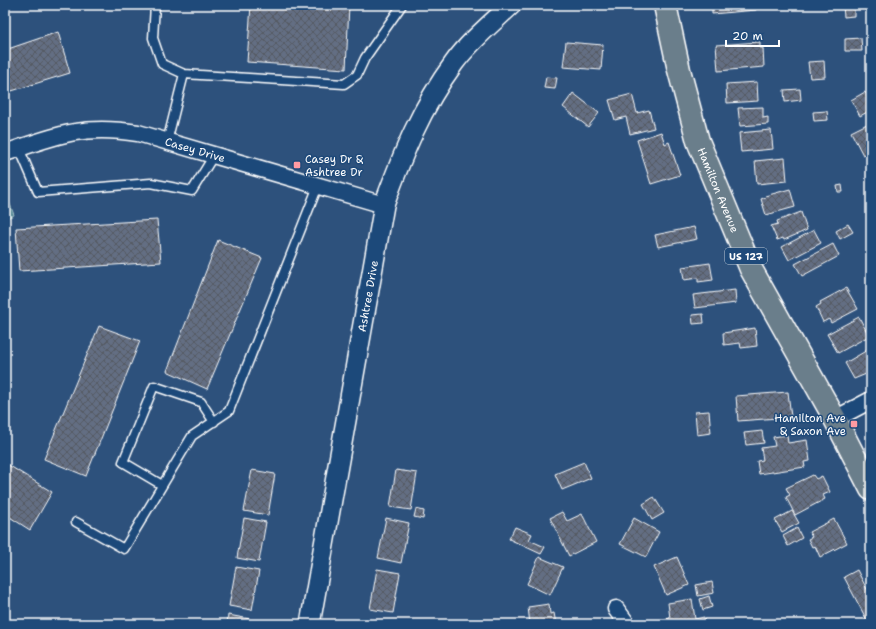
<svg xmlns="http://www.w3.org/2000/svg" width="876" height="629" viewBox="0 0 876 629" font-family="'Shantell Sans',sans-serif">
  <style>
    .green { fill: #4e8491; stroke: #a6c2c8 }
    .building { fill: url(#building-cross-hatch); stroke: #fff }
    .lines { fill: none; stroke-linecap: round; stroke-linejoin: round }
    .service-casing { stroke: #fff; stroke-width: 11 }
    .minor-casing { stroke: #fff; stroke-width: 19 }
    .tertiary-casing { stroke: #fff; stroke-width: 22 }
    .primary-casing { stroke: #fff; stroke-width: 25 }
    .service { stroke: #1f4a7a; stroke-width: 8 }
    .minor { stroke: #1f4a7a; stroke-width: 16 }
    .tertiary { stroke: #1f4a7a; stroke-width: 19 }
    .primary { stroke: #6b7e8b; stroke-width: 22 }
    .poi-dot { fill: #ff9aa2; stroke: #1f4a7a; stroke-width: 1.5 }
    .labels { text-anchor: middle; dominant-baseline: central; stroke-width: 3; stroke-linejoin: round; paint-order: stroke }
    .shield { fill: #1f4a7a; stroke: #bcc9d7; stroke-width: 1 }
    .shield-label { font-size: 10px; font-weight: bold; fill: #fff }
    .street-label { font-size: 11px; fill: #fff; stroke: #1f4a7a }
    .poi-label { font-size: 11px; fill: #fff; stroke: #1f4a7a; text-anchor: start }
  </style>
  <defs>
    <pattern id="building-cross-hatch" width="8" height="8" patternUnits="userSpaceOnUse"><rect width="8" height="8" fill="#636e83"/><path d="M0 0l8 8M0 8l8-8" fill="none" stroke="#555a62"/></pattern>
  </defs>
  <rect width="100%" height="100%" fill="#2d517c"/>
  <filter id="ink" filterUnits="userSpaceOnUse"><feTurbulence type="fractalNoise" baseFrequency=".025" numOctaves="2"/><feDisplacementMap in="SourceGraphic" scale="8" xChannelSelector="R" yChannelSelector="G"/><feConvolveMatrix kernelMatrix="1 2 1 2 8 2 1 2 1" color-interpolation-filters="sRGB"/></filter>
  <g filter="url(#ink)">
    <path class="green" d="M5,191L14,215L5,219Z"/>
    <path class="building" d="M251,5H349L346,69L247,62Z
      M705,5H756V10L712,14V6L705,7Z
      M843,5H854V16L844,17Z
      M58,32L70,73L5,93V50Z
      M861,38L862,51H845V39Z
      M566,42L603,45L601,70L563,67Z
      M760,42V48H763L764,67L718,71L716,45Z
      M824,61L825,77L810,78L808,62Z
      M546,77L557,78L555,89L544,88Z
      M757,82L758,101L727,103L726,84Z
      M800,89L801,100L785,102L784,90Z
      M865,92L871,102V110L860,116L851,100Z
      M573,93L599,113L588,127L563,107Z
      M632,94L637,113L649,110L654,128L630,134L626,117L615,120L609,100Z
      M763,107V118L768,117V124L740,126L738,108Z
      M827,111L828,120L814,121L813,112Z
      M871,122V151L863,155L851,132Z
      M771,130L773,149L741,152L739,133Z
      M661,132L665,144L669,142L680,175L651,184L637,140Z
      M785,158L787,181L757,184L755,161Z
      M842,185L843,192H838L837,186Z
      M790,189L795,207L766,215L761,199L766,197L765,196Z
      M801,212L807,230L784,240L783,238L777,240L771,226L778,224L777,221Z
      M157,220L161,262L19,271L16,228Z
      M848,224L853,232L840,239L836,231Z
      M694,227L697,239L658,247L655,235Z
      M814,230L821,243L789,260L782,247Z
      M218,240L262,258L207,389L167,371Z
      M833,244L839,256L802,276L795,264Z
      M710,263L713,280L698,282V278L684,280L682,267Z
      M846,288L858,309L831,323L829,319L823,322L816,307L821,304L820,302Z
      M735,290L736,303L695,308L693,295Z
      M703,314L704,323L693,324L692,315Z
      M859,317L869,336L838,353L827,334Z
      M99,326L140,341L86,476L44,459Z
      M755,328L757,346L741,348L740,343L724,345L723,333Z
      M871,348V372L854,379L845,363Z
      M788,392L791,417L738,421L736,396Z
      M709,411L711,433L697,435L695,412Z
      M762,431L764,443L746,445L744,433Z
      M787,435L788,443L807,440L810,461L804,462L805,467L759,474L757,461L763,460L761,448L775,446L773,437Z
      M584,462L591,478L562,490L555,474Z
      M5,463L52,492L30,530L5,514Z
      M252,470L275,474L268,515L244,511Z
      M396,470L417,473L411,510L390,507Z
      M813,475L816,479L822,476L830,492L823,495L825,499L795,515L786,497L790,495L786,488Z
      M654,497L664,513L652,520L643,504Z
      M416,509L424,511L423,519L414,517Z
      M792,511L799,523L782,532L775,520Z
      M562,512L567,521L582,514L596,542L569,556L550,518Z
      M244,518L266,522L259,562L237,558Z
      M386,518L409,523L401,563L378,558Z
      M634,518L659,532L646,557L620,544Z
      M834,519L847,543L820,557L815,546L812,547L808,539L812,537L809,532Z
      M515,527L532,534L529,540L545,547L541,554L509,539Z
      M797,528L802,538L788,546L783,536Z
      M539,557L563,567L550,595L527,584Z
      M677,557L689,585L666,595L654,567Z
      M236,567L259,571L252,610L229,606Z
      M377,569L400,573L393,613L370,609Z
      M857,570L871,597V623L869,624L844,577Z
      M712,582L714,593L698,596L696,585Z
      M709,596L712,607L703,610L700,599Z
      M692,599L695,619L704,617L705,624H666V619L670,618L668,603Z
      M549,604L550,614L554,613L556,624H530L528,607Z
      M228,615L250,619L249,624H227Z
      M369,620L391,624H368Z"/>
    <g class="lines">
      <g class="service-casing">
        <path id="service" d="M155,5L153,38L162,64L184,74
          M167,142L184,74L344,84L357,75L365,58L402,5
          M19,148L38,192L151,183L192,191L214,155
          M162,485L123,462L154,386L201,402L214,422
          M76,522L124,549L192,436L229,411L318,186"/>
      </g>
      <g class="minor-casing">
        <g id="minor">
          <path id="s1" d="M5,153C57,135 82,124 138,133L384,205"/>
          <path d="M835,419L871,400"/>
          <path d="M616,609L627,624"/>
        </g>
      </g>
      <g class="tertiary-casing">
        <g id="tertiary">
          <path id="s2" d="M310,624L384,205C403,153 421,108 454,63C469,42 492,23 511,5"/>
        </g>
      </g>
      <g class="primary-casing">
        <g id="primary">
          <path id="s3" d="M665,5L679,70L698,141L751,269L835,419L871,489"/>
        </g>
      </g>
      <use href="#service" class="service"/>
      <use href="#minor" class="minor"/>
      <use href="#tertiary" class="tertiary"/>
      <use href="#primary" class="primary"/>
    </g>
  </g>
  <g class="poi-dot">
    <rect x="293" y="161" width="8" height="8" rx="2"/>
    <rect x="850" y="420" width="8" height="8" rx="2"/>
  </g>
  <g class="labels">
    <rect class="shield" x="725" y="248" width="42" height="16" rx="3"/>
    <g class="shield-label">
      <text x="746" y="256">US 127</text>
    </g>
    <g class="street-label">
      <text stroke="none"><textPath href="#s1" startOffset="196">Casey Drive</textPath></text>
      <text stroke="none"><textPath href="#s3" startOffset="193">Hamilton Avenue</textPath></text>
      <text stroke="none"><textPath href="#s2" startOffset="333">Ashtree Drive</textPath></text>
    </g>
    <g class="poi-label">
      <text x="305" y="159">Casey Dr &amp;<tspan x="305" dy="13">Ashtree Dr</tspan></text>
      <text x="846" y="418" text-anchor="end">Hamilton Ave<tspan x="846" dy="13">&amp; Saxon Ave</tspan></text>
    </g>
  </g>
  <rect width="876" height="629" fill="none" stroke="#1f4a7a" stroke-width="20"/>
  <rect x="10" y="10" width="856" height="609" fill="none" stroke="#fff" stroke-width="1.5" filter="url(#ink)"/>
  <path d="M726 40v6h53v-6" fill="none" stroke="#ffffff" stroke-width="2"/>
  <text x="732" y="40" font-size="12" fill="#ffffff" stroke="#1f4a7a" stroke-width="3" paint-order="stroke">20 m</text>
</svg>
